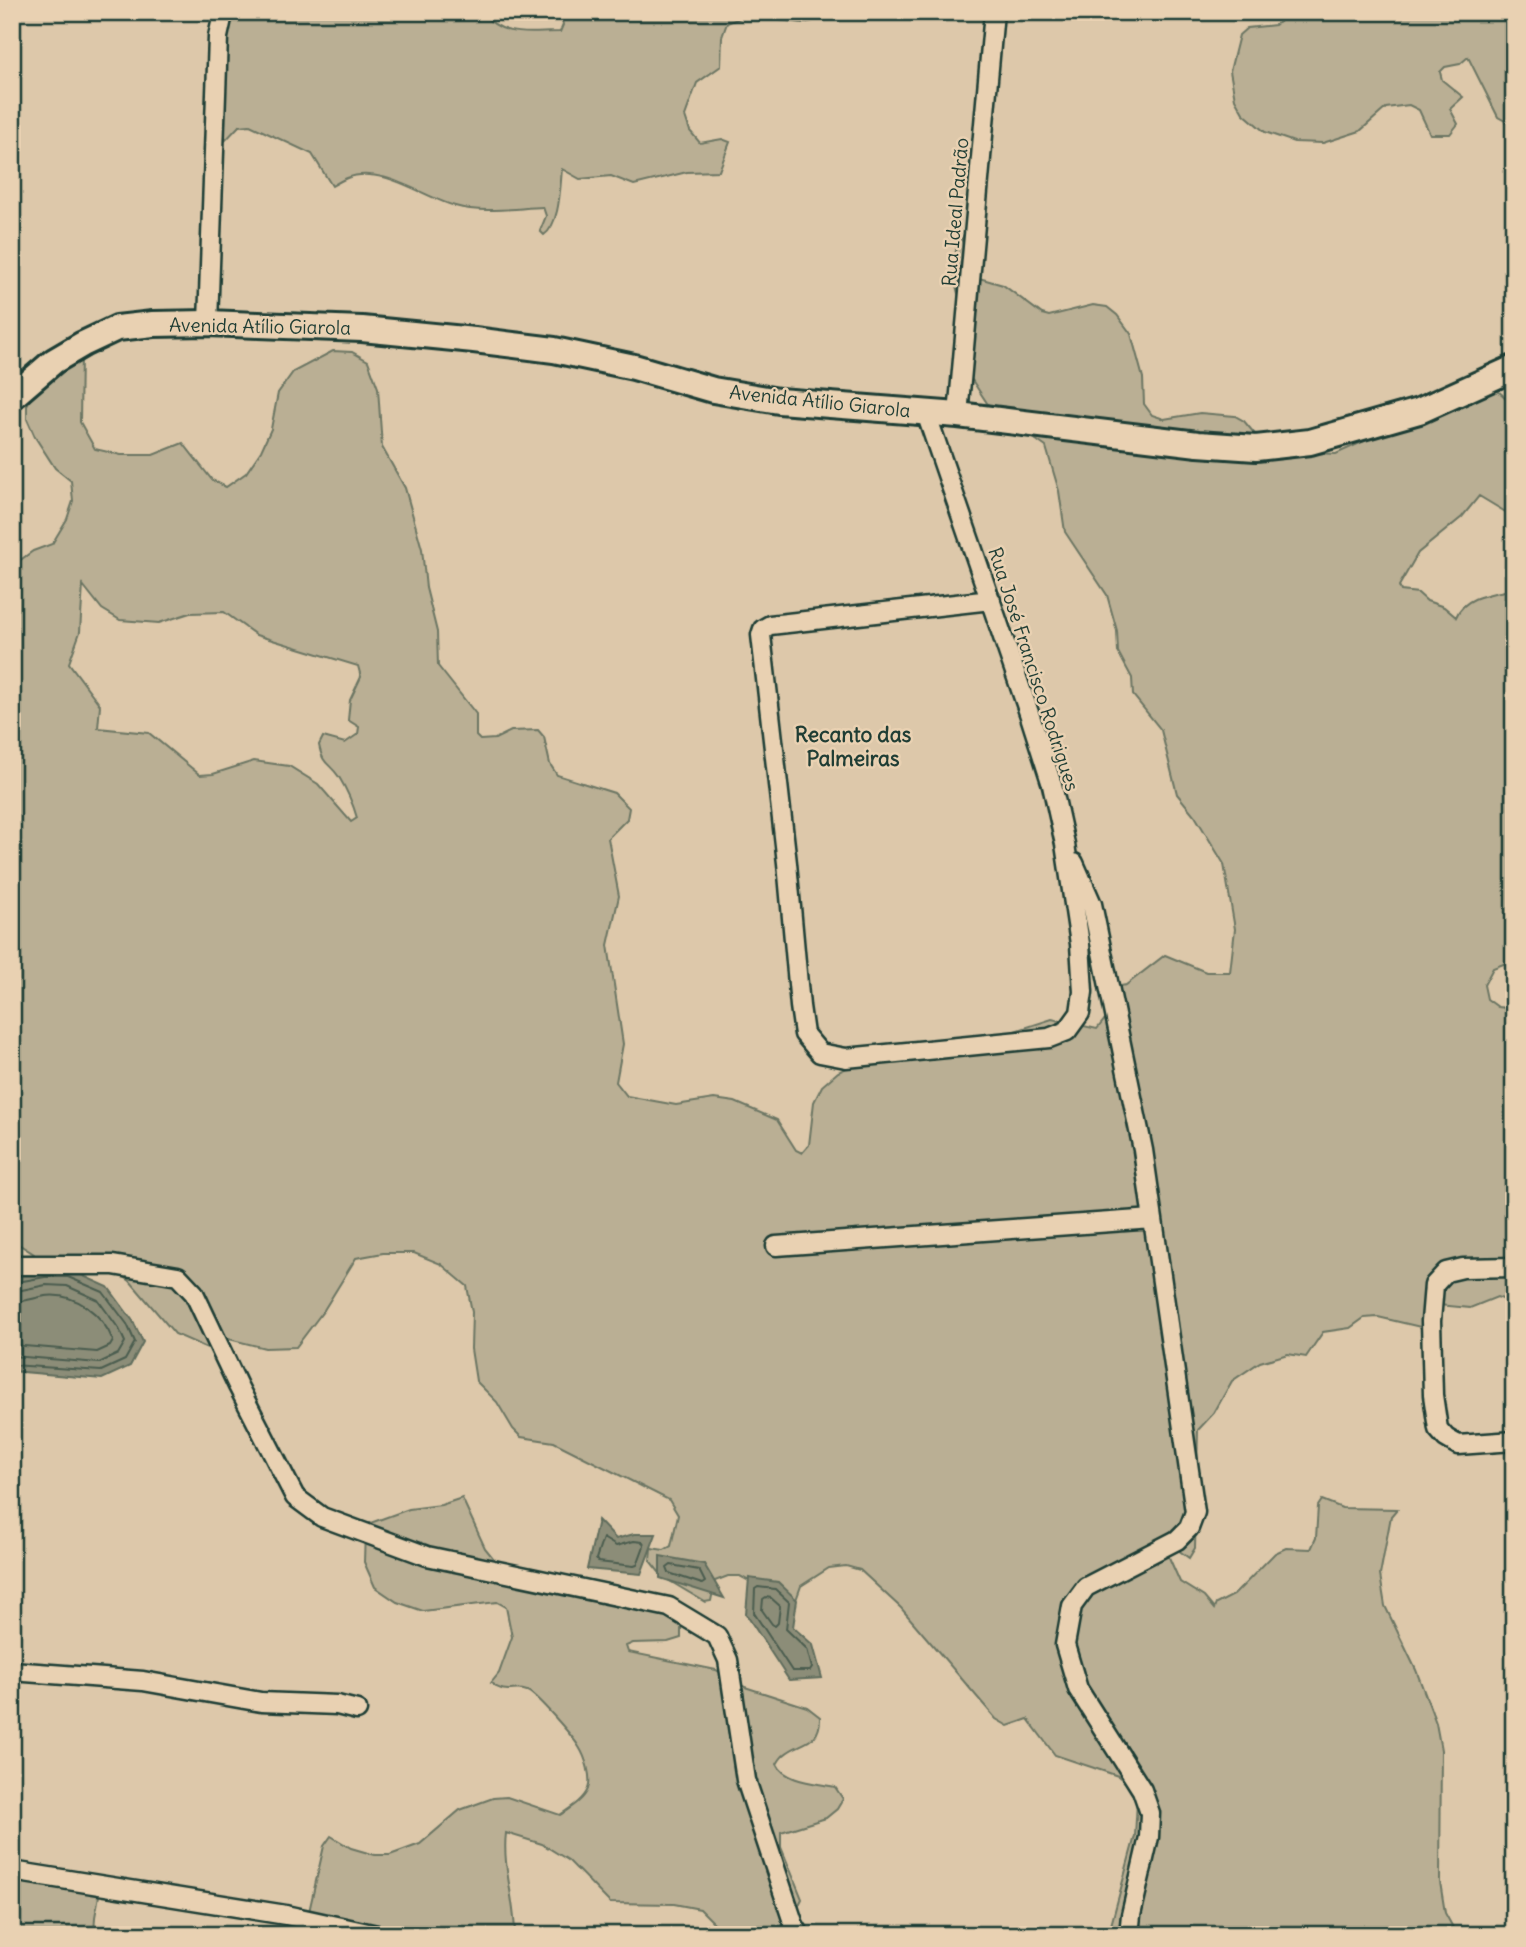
<svg xmlns="http://www.w3.org/2000/svg" width="1526" height="1947" viewBox="0 0 1526 1947" font-family="Delius,sans-serif">
  <style>
    .green { fill: #baaf94; stroke: #6c7664; stroke-width: 2; fill-rule: evenodd }
    .water { fill: #8c8d78; stroke: #606d5d; stroke-width: 2 }
    .lines { fill: none; stroke-linecap: round; stroke-linejoin: round }
    .shore { stroke: #4b5d4f; stroke-width: 2 }
    .street-casing { stroke: #1f3d34; stroke-width: 23 }
    .secondary-casing { stroke: #1f3d34; stroke-width: 30 }
    .street { stroke: #e9d1b2; stroke-width: 18 }
    .secondary { stroke: #e9d1b2; stroke-width: 24 }
    .labels { text-anchor: middle; dominant-baseline: central; stroke-width: 5; stroke-linejoin: round; paint-order: stroke }
    .street-label { font-size: 19px; fill: #1f3d34; stroke: #e9d1b2 }
    .neighbourhood-label { font-size: 21px; font-weight: bold; fill: #1f3d34; stroke: #e9d1b2 }
  </style>
  <rect width="100%" height="100%" fill="#ddc8aa"/>
  <filter id="ink" filterUnits="userSpaceOnUse"><feTurbulence type="fractalNoise" baseFrequency=".0143" numOctaves="2"/><feDisplacementMap in="SourceGraphic" scale="14" xChannelSelector="R" yChannelSelector="G"/><feConvolveMatrix kernelMatrix="1 2 1 2 8 2 1 2 1" color-interpolation-filters="sRGB"/></filter>
  <g filter="url(#ink)">
    <path class="green" d="M212,12H481C504,39 527,32 560,32L563,25L560,12H859L803,23L745,16L727,23L722,37L721,66L697,83L685,116L690,131L700,143L722,139L730,142L719,171L687,172L634,185L611,176L580,179L562,169C560,188 560,224 544,235L540,231L546,216L543,207C516,208 482,214 455,206C423,197 381,164 347,178C342,180 337,183 332,186L312,154L250,125L239,126L224,142L218,141Z
      M1292,12H1514V121L1507,122L1498,117L1468,57L1460,64L1445,67L1440,72L1442,80L1463,97L1450,109L1458,124L1450,134H1430L1419,110L1409,105L1386,108L1360,131L1323,143L1294,142L1265,132L1243,113L1235,99L1230,71L1239,35L1247,28L1275,25Z
      M965,232L979,278L1003,285L1042,314L1049,316L1093,305L1107,307L1117,315L1131,334L1143,378L1144,404L1152,415L1164,419L1200,413L1235,416L1244,421L1264,445L1292,452L1336,454L1404,423L1477,387L1498,391L1514,405V517L1479,496L1462,517L1418,553L1399,586L1401,591L1418,593L1427,601L1444,607L1456,617C1465,595 1493,594 1514,589V960L1493,968L1484,985L1487,999L1498,1007L1514,1009V1303L1497,1297L1470,1308L1428,1304L1429,1329L1378,1317L1364,1318L1350,1328L1323,1332L1306,1357L1288,1354L1260,1362L1232,1381L1214,1413L1198,1430L1195,1548L1189,1558L1178,1550H1171L1168,1555L1180,1582L1204,1597L1214,1609L1216,1604L1234,1595L1275,1553L1286,1548L1311,1549L1316,1538L1318,1506L1322,1500L1342,1508L1397,1509L1391,1516L1380,1575L1385,1606L1416,1670L1436,1723L1441,1750L1440,1882L1445,1913L1457,1935H1111L1110,1929L1135,1836L1137,1801L1132,1788L1118,1776L1055,1755L1028,1719L1008,1726L996,1719L901,1608L860,1570L846,1566L829,1568L801,1586L796,1600L788,1602L740,1576H728L715,1581L711,1601L705,1602L663,1577L650,1561L651,1548L664,1550L671,1546L678,1515L669,1500L554,1442L521,1437L513,1429L497,1402L476,1381L471,1349L472,1312L467,1286L441,1264L414,1253H383L356,1258L324,1310L296,1347L265,1348L229,1339L207,1348L175,1334L130,1281L101,1261L40,1271L34,1254L12,1240V566L33,551L52,544L67,519L73,501L71,481L55,468L35,437L27,419V405L41,380L81,354L80,422L95,449L121,455H153L183,443L212,480L226,487L246,473L261,451L271,429L278,393L293,372L333,351L352,352L368,361L378,388L382,447L405,488L422,549L426,588L437,632L438,666L476,714V736L480,740L495,739L511,731L538,730L544,737L550,764L557,775L614,793L629,808L627,819L608,838L619,896L608,945L623,1044L616,1082L627,1096L676,1105L714,1099L735,1102L777,1120L796,1150L802,1153L809,1145L814,1102L822,1086L838,1072L868,1058L990,1039L1052,1019L1097,1029L1105,1019L1109,988L1126,985L1165,955L1206,972H1230L1235,929L1224,864L1195,816L1177,794L1161,730L1133,695L1132,678L1118,652L1117,631L1107,595L1065,532L1059,491L1046,447L989,406L970,377L964,317L953,274L956,250ZM83,585L102,609L120,620L159,623L190,613L224,612L256,635L358,666L361,677L350,700L348,720L359,727L358,734L345,743L323,737L319,745C323,766 329,762 339,777C347,790 353,804 357,818L351,822L318,784L289,766L254,761L213,774L200,775L149,733L98,728L100,705L69,663L80,632Z
      M462,1498L485,1548L498,1564L661,1606L681,1621V1638L668,1642L633,1643L626,1646L628,1652L716,1670L745,1687L807,1707L820,1717C821,1746 799,1741 784,1755C781,1757 779,1761 777,1764C785,1782 817,1783 835,1787L843,1799L837,1809L826,1818L781,1832V1847L802,1899L788,1926L789,1935H722L721,1930L700,1909L674,1904L610,1903L568,1860L542,1844L506,1833C502,1867 515,1900 515,1935H292L290,1933L308,1916L324,1846L331,1836L351,1848L375,1855H390L420,1844L460,1810L493,1798L507,1797L560,1815C570,1808 583,1801 588,1789C592,1778 586,1758 579,1747C574,1738 536,1694 527,1691C513,1686 507,1696 491,1683L499,1673L512,1637L506,1607L497,1602L423,1611L397,1602L375,1587L364,1562L365,1530L362,1526L409,1509L441,1505Z
      M42,1879L100,1890L95,1917L94,1935H12V1884Z"/>
    <path class="water" d="M44,1270H70L108,1287L133,1321L143,1342L130,1366L102,1379L12,1371V1276Z
      M598,1520L616,1539L634,1534H656L641,1574L587,1569Z
      M660,1556L704,1564L724,1598L660,1578Z
      M749,1578L778,1582L797,1600L793,1627L813,1645L822,1678L789,1680L746,1614Z"/>
    <g class="lines">
      <path class="shore" d="M12,1283L45,1277H68L103,1292L127,1324L135,1342L125,1360L101,1371L12,1365
        M12,1292L46,1285L67,1286L98,1300L119,1329L125,1342L118,1354L99,1363L12,1356
        M12,1302C23,1302 34,1298 45,1296C75,1292 103,1314 113,1341L110,1346L97,1352L12,1345
        M603,1538L616,1546L634,1541L643,1542L644,1546L637,1565L634,1566L598,1562L596,1559Z
        M671,1565L699,1570L705,1582L702,1584L669,1573L667,1568Z
        M758,1587L775,1589L789,1602L786,1629L807,1649L812,1668L810,1671H792L754,1613L755,1589Z
        M766,1597L771,1598L780,1606L778,1623L775,1626L772,1624L762,1610L763,1599Z"/>
      <g class="street-casing">
        <path id="street" d="M208,323L218,37L223,14L226,12
          M926,413L1029,713L1052,785L1065,844L1080,944L1083,992L1080,1013L1067,1031L1049,1038L846,1058L820,1053L804,1034L800,1006L787,863L761,635L763,629L770,625L991,600
          M958,415L994,12
          M1074,863L1092,904L1143,1150L1195,1512L1189,1528L1177,1540L1086,1587L1072,1606L1065,1645L1078,1689L1142,1790L1150,1813L1149,1837L1131,1915L1129,1935
          M776,1246L1153,1219
          M12,1265H113L178,1276L194,1293L238,1386L295,1497L322,1517L427,1556L669,1607L717,1636L728,1660L746,1780L794,1925L800,1935
          M1514,1267L1463,1268L1446,1272L1434,1285L1431,1321L1433,1395L1438,1429L1446,1438L1458,1445L1514,1441
          M12,1671L143,1681L261,1702L337,1705L357,1710
          M12,1871L286,1915L377,1935"/>
      </g>
      <g class="secondary-casing">
        <path id="secondary" d="M12,397L54,361L83,344L117,328L153,324L208,323L362,329L474,340L554,350L634,367L713,390L779,401L958,415L1198,444L1256,448L1310,442L1419,411L1514,368"/>
      </g>
      <use href="#street" class="street"/>
      <use href="#secondary" class="secondary"/>
    </g>
  </g>
  <g class="labels">
    <g class="street-label">
      <text transform="translate(955 212) rotate(-85)">Rua Ideal Padrão</text>
      <text transform="translate(260 326) rotate(1)">Avenida Atílio Giarola</text>
      <text transform="translate(820 401) rotate(6)">Avenida Atílio Giarola</text>
      <text transform="translate(1034 669) rotate(72)">Rua José Francisco Rodrigues</text>
    </g>
    <g class="neighbourhood-label">
      <text x="853" y="734">Recanto das<tspan x="853" dy="24">Palmeiras</tspan></text>
    </g>
  </g>
  <rect width="1526" height="1947" fill="none" stroke="#e9d1b2" stroke-width="42"/>
  <rect x="21" y="21" width="1484" height="1905" fill="none" stroke="#1f3d34" stroke-width="2.5" filter="url(#ink)"/>
</svg>
